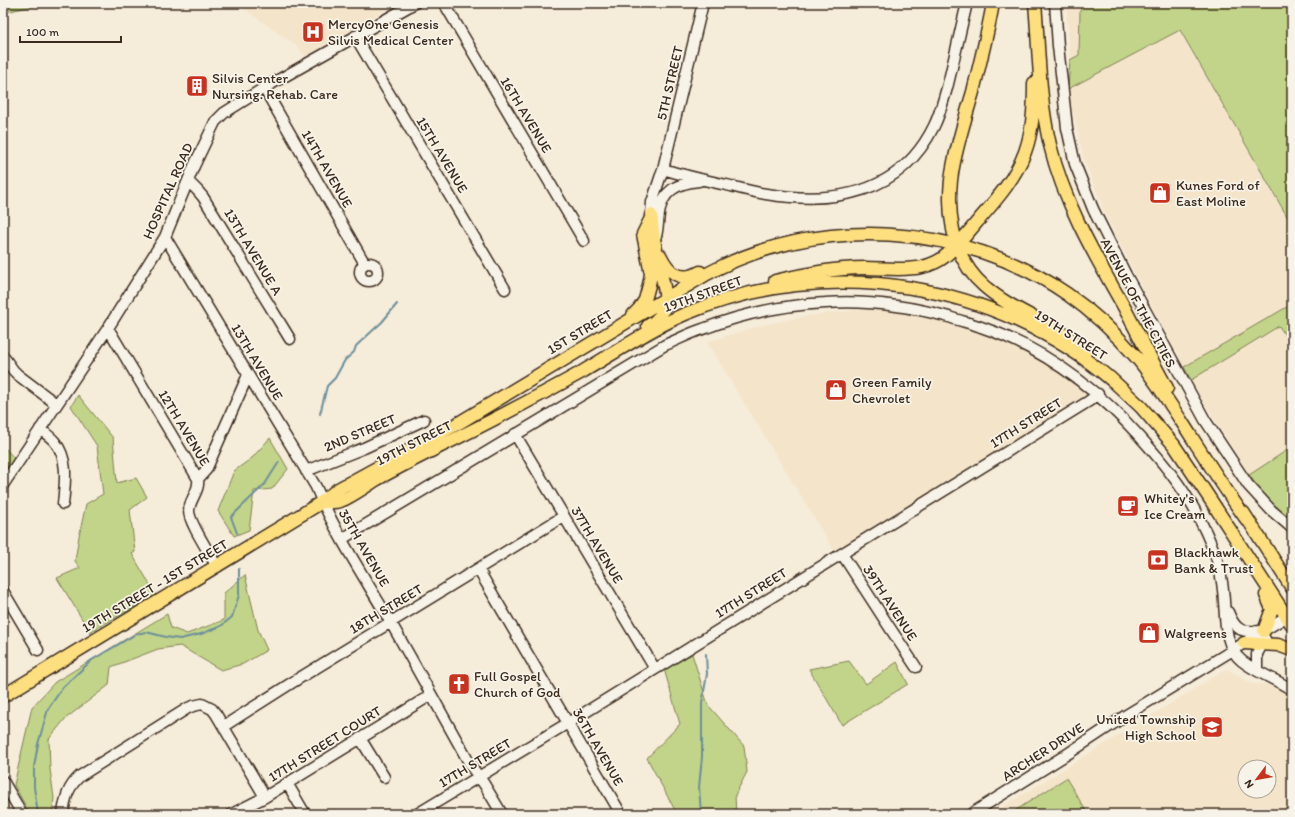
<svg xmlns="http://www.w3.org/2000/svg" width="1295" height="817" viewBox="0 0 1295 817" font-family="Itim,sans-serif">
  <style>
    .built { fill: #f4e4ca; fill-rule: evenodd }
    .green { fill: #c2d489; stroke: #7e7f54 }
    .lines { fill: none; stroke-linecap: round; stroke-linejoin: round }
    .stream { stroke: #6c8f9b; stroke-width: 2 }
    .minor-casing { stroke: #3b2a1e; stroke-width: 13 }
    .major-casing { stroke: #3b2a1e; stroke-width: 15 }
    .minor { stroke: #f7f3e8; stroke-width: 10 }
    .major { stroke: #fedf80; stroke-width: 12 }
    .labels { text-anchor: middle; dominant-baseline: central; stroke-width: 3.5; stroke-linejoin: round; paint-order: stroke }
    .poi-label { font-size: 14px; fill: #3b2a1e; stroke: #f7f3e8; text-anchor: start }
    .street-label { font-size: 14px; fill: #3b2a1e; stroke: #f7f3e8 }
  </style>
  <rect width="100%" height="100%" fill="#f6ecda"/>
  <filter id="ink" filterUnits="userSpaceOnUse"><feTurbulence type="fractalNoise" baseFrequency=".025" numOctaves="2"/><feDisplacementMap in="SourceGraphic" scale="8" xChannelSelector="R" yChannelSelector="G"/><feConvolveMatrix kernelMatrix="1 2 1 2 8 2 1 2 1" color-interpolation-filters="sRGB"/></filter>
  <g filter="url(#ink)">
    <path class="built" d="M236,3H396L306,57L297,46Z
      M1066,3H1172L1070,60Z
      M1179,30L1292,225V304L1184,367L1136,276L1104,211L1083,156L1068,89Z
      M857,310H882L926,317L945,322L1000,340L1039,360L1090,394L840,560L707,342L763,325L808,316Z
      M1279,326L1292,346V447L1249,475L1190,380Z
      M1227,669L1252,684L1284,685L1292,690V814H991ZM1245,767H1269V791H1245Z"/>
    <path class="green" d="M3,3H39L34,6L10,11L3,9Z
      M1082,3H1292V225L1180,30L1068,89L1070,60L1079,55L1080,11Z
      M1292,304V346L1279,326L1191,380L1184,367Z
      M78,395L113,438L117,483L136,478L147,497L130,510L135,552L132,554L156,595L90,632L57,578L80,568L75,561L79,536L86,504L103,494L97,446L71,406Z
      M270,438L288,469L272,489L254,491L249,530L234,536L218,511L234,471L252,458Z
      M3,446L14,458L3,480Z
      M1292,447V520C1275,507 1262,493 1249,475Z
      M245,575L258,630L267,650L243,664L221,670L180,646L158,649L111,667L109,685L65,719L49,739L50,769L54,798L52,814H30L14,785L32,707L55,682L167,614L171,628L187,634L224,620V593Z
      M692,654L708,705L744,746L747,772L735,795L736,814H677L647,758L680,724L664,669Z
      M849,661L866,684L897,662L908,684L842,725L809,669Z
      M1066,778L1088,814H1010Z"/>
    <g class="lines">
      <path class="stream" d="M1113,4L1116,3
        M320,414L327,386L335,378L345,360L354,352L356,346L382,322L397,304
        M237,533L231,517L265,484L279,462
        M38,814L34,787V767L38,744L48,709L63,687L92,660L136,634L146,632L166,637L180,639L201,634L221,626L232,617L239,595V569
        M701,814L699,787L702,757V703L707,674L706,654"/>
      <g class="minor-casing">
        <path id="minor" d="M444,3L584,241
          M1055,3L1058,46L1067,128L1075,164L1093,209L1126,275L1205,420L1248,485L1271,510L1292,528
          M355,36L505,289
          M264,88L365,264
          M663,169C685,176 708,181 731,186C742,189 754,192 766,194C834,205 901,194 934,126C940,114 943,101 947,88C954,60 960,32 967,3
          M189,182L197,190L203,197L290,339
          M651,215L652,202L663,169L703,3
          M656,236C658,229 658,221 659,214C662,191 677,183 699,181
          M165,237L316,487C336,535 365,578 391,623C418,670 444,718 471,766L484,784L502,814
          M360 272a9 9 0 1 1 18 0a9 9 0 1 1-18 0Z
          M108,328L198,479C200,491 189,500 189,511C189,523 211,555 217,567
          M3,356L13,370L18,375L51,400L56,405
          M40,429C45,433 51,437 55,442C69,459 65,483 63,504
          M515,434L655,669
          M306,471L364,448L424,420
          M198,479L206,470L248,375
          M3,485L108,328L165,237L194,166L215,122L224,113L264,88L415,3
          M342,539L665,345C677,340 690,333 703,329C742,314 784,305 825,303C867,300 909,306 949,317C960,321 971,323 981,327C1044,348 1097,389 1141,438C1160,459 1179,482 1193,507C1202,523 1210,540 1216,557C1219,567 1222,579 1223,590C1226,612 1222,645 1242,661C1257,673 1276,679 1292,690
          M842,554L890,628L916,667
          M478,569L621,814
          M3,591L38,650
          M1228,612C1236,632 1242,632 1262,631
          M1257,670V654L1265,639
          M224,726L293,682L564,516
          M360,738L384,777
          M3,781L22,814
          M287,783L305,814
          M63,814C65,798 68,787 80,776L188,708L193,706L202,704L212,709L216,714L265,797
          M232,814L265,797L431,695
          M417,814L568,723L1089,401L1098,394
          M971,814L1069,753L1128,714L1233,650L1292,613"/>
      </g>
      <g class="major-casing">
        <path id="major" d="M993,3C988,33 980,62 973,92C966,115 959,138 954,162C945,204 950,257 984,286C1010,309 1044,320 1072,340C1077,344 1081,349 1085,353
          M1035,3C1039,50 1039,99 1050,145C1064,203 1095,256 1124,307C1138,334 1152,361 1167,388
          M660,255C669,273 680,283 700,272
          M775,281C805,274 834,268 865,268C884,268 904,271 922,267C930,265 938,262 944,257C957,247 967,234 977,222C996,200 1015,179 1025,152C1033,130 1034,107 1034,83
          M633,315L639,309L645,300L649,285L651,274L643,234L650,220
          M648,326C675,310 664,289 659,265C655,249 653,232 651,215
          M1109,377L1141,407L1174,445L1208,496L1292,625
          M322,502C328,502 335,503 340,501C349,498 365,487 374,481C395,469 417,458 439,447C488,423 535,398 582,372C616,352 648,330 685,314C828,254 996,281 1114,382
          M1243,512L1292,588
          M1264,631L1272,609L1266,595
          M1244,643L1278,645L1292,650
          M3,696L322,502L338,489L457,424L705,275C816,214 963,222 1067,294C1093,312 1117,335 1137,358C1153,377 1166,398 1180,419C1202,453 1223,487 1247,520"/>
      </g>
      <use href="#minor" class="minor"/>
      <use href="#major" class="major"/>
    </g>
  </g>
  <defs>
    <g id="hospital-square" transform="scale(1.15)"><rect x="-9" y="-9" width="18" height="18" rx="4" fill="#c8321e" stroke="#f7f3e8"/><path d="M-5-5h3v3.5h4V-5h3V5h-3V1.5h-4V5h-3Z" fill="#fff"/></g>
    <g id="building-square" transform="scale(1.15)"><rect x="-9" y="-9" width="18" height="18" rx="4" fill="#c8321e" stroke="#f7f3e8"/><path d="M-4-6H4V6H1V3H-1V6H-4ZM-2.5-4.3h1.7v1.8h-1.7ZM.8-4.3h1.7v1.8H.8ZM-2.5-1h1.7V.8h-1.7ZM.8-1h1.7V.8H.8Z" fill="#fff"/></g>
    <g id="shop-square" transform="scale(1.15)"><rect x="-9" y="-9" width="18" height="18" rx="4" fill="#c8321e" stroke="#f7f3e8"/><path d="M-5-2.5h2.3a2.7 3.5 0 0 1 5.4 0H5L5.5 6h-11ZM-1.5-2.5h3a1.5 2.3 0 0 0-3 0Z" fill="#fff"/></g>
    <g id="cafe-square" transform="scale(1.15)"><rect x="-9" y="-9" width="18" height="18" rx="4" fill="#c8321e" stroke="#f7f3e8"/><path d="M-5.5-4.5H6V0H3Q3 3.5 0 3.5H-2.5Q-5.5 3.5-5.5 0ZM3-3.2v2h1.7v-2ZM-6 4.5H4V6H-6Z" fill="#fff"/></g>
    <g id="bank-square" transform="scale(1.15)"><rect x="-9" y="-9" width="18" height="18" rx="4" fill="#c8321e" stroke="#f7f3e8"/><path d="M-6-4H6V4H-6ZM0-2.3a2.3 2.3 0 1 0 0 4.6a2.3 2.3 0 1 0 0-4.6Z" fill="#fff"/></g>
    <g id="church-square" transform="scale(1.15)"><rect x="-9" y="-9" width="18" height="18" rx="4" fill="#c8321e" stroke="#f7f3e8"/><path d="M-1.2-6h2.4v3.5h3.3v2.4h-3.3V6h-2.4V-.1h-3.3v-2.4h3.3Z" fill="#fff"/></g>
    <g id="school-square" transform="scale(1.15)"><rect x="-9" y="-9" width="18" height="18" rx="4" fill="#c8321e" stroke="#f7f3e8"/><path d="M0-5L7-2L0 1L-7-2ZM-4 1L0 2.5L4 1V4Q0 6-4 4Z" fill="#fff"/></g>
  </defs>
  <g fill-rule="evenodd">
    <use href="#hospital-square" x="313" y="32"/>
    <use href="#building-square" x="197" y="86"/>
    <use href="#shop-square" x="1160" y="193"/>
    <use href="#shop-square" x="836" y="390"/>
    <use href="#cafe-square" x="1128" y="506"/>
    <use href="#bank-square" x="1158" y="560"/>
    <use href="#shop-square" x="1149" y="633"/>
    <use href="#church-square" x="459" y="684"/>
    <use href="#school-square" x="1212" y="727"/>
  </g>
  <g class="labels">
    <g class="poi-label">
      <text x="328" y="24">MercyOne Genesis<tspan x="328" dy="16">Silvis Medical Center</tspan></text>
      <text x="212" y="78">Silvis Center<tspan x="212" dy="16">Nursing. Rehab. Care</tspan></text>
      <text x="1176" y="185">Kunes Ford of<tspan x="1176" dy="16">East Moline</tspan></text>
      <text x="852" y="382">Green Family<tspan x="852" dy="16">Chevrolet</tspan></text>
      <text x="1144" y="498">Whitey's<tspan x="1144" dy="16">Ice Cream</tspan></text>
      <text x="1174" y="552">Blackhawk<tspan x="1174" dy="16">Bank &amp; Trust</tspan></text>
      <text x="1164" y="633">Walgreens</text>
      <text x="474" y="676">Full Gospel<tspan x="474" dy="16">Church of God</tspan></text>
      <text x="1196" y="719" text-anchor="end">United Township<tspan x="1196" dy="16">High School</tspan></text>
    </g>
    <g class="street-label">
      <text transform="translate(670 83) rotate(-77)">5TH STREET</text>
      <text transform="translate(526 115) rotate(59)">16TH AVENUE</text>
      <text transform="translate(442 155) rotate(59)">15TH AVENUE</text>
      <text transform="translate(327 169) rotate(60)">14TH AVENUE</text>
      <text transform="translate(168 191) rotate(-66)">HOSPITAL ROAD</text>
      <text transform="translate(253 252) rotate(59)">13TH AVENUE A</text>
      <text transform="translate(703 294) rotate(-20)">19TH STREET</text>
      <text transform="translate(1138 303) rotate(62)">AVENUE OF THE CITIES</text>
      <text transform="translate(580 332) rotate(-31)">1ST STREET</text>
      <text transform="translate(1071 335) rotate(32)">19TH STREET</text>
      <text transform="translate(257 362) rotate(59)">13TH AVENUE</text>
      <text transform="translate(1026 423) rotate(-32)">17TH STREET</text>
      <text transform="translate(184 428) rotate(59)">12TH AVENUE</text>
      <text transform="translate(360 433) rotate(-23)">2ND STREET</text>
      <text transform="translate(414 443) rotate(-27)">19TH STREET</text>
      <text transform="translate(597 545) rotate(59)">37TH AVENUE</text>
      <text transform="translate(364 548) rotate(60)">35TH AVENUE</text>
      <text transform="translate(155 586) rotate(-31)">19TH STREET - 1ST STREET</text>
      <text transform="translate(751 593) rotate(-32)">17TH STREET</text>
      <text transform="translate(890 603) rotate(57)">39TH AVENUE</text>
      <text transform="translate(386 609) rotate(-31)">18TH STREET</text>
      <text transform="translate(325 744) rotate(-32)">17TH STREET COURT</text>
      <text transform="translate(598 747) rotate(60)">36TH AVENUE</text>
      <text transform="translate(1043 752) rotate(-33)">ARCHER DRIVE</text>
      <text transform="translate(475 763) rotate(-31)">17TH STREET</text>
    </g>
  </g>
  <rect width="1295" height="817" fill="none" stroke="#f7f3e8" stroke-width="16"/>
  <rect x="8" y="8" width="1279" height="801" fill="none" stroke="#3b2a1e" stroke-width="1.5" filter="url(#ink)"/>
  <g transform="translate(1257 779) rotate(238)"><circle r="19" fill="#f7f3e8" stroke="#aca397"/>
  <path d="M0-3L7 15L0 10L-7 15Z" fill="#c8321e"/>
  <text y="-6" font-size="11" font-weight="bold" text-anchor="middle" fill="#3b2a1e">N</text>
  </g>
  <path d="M20 36v6h101v-6" fill="none" stroke="#3b2a1e" stroke-width="2"/>
  <text x="26" y="36" font-size="12" fill="#3b2a1e" stroke="#f7f3e8" stroke-width="3" paint-order="stroke">100 m</text>
</svg>
